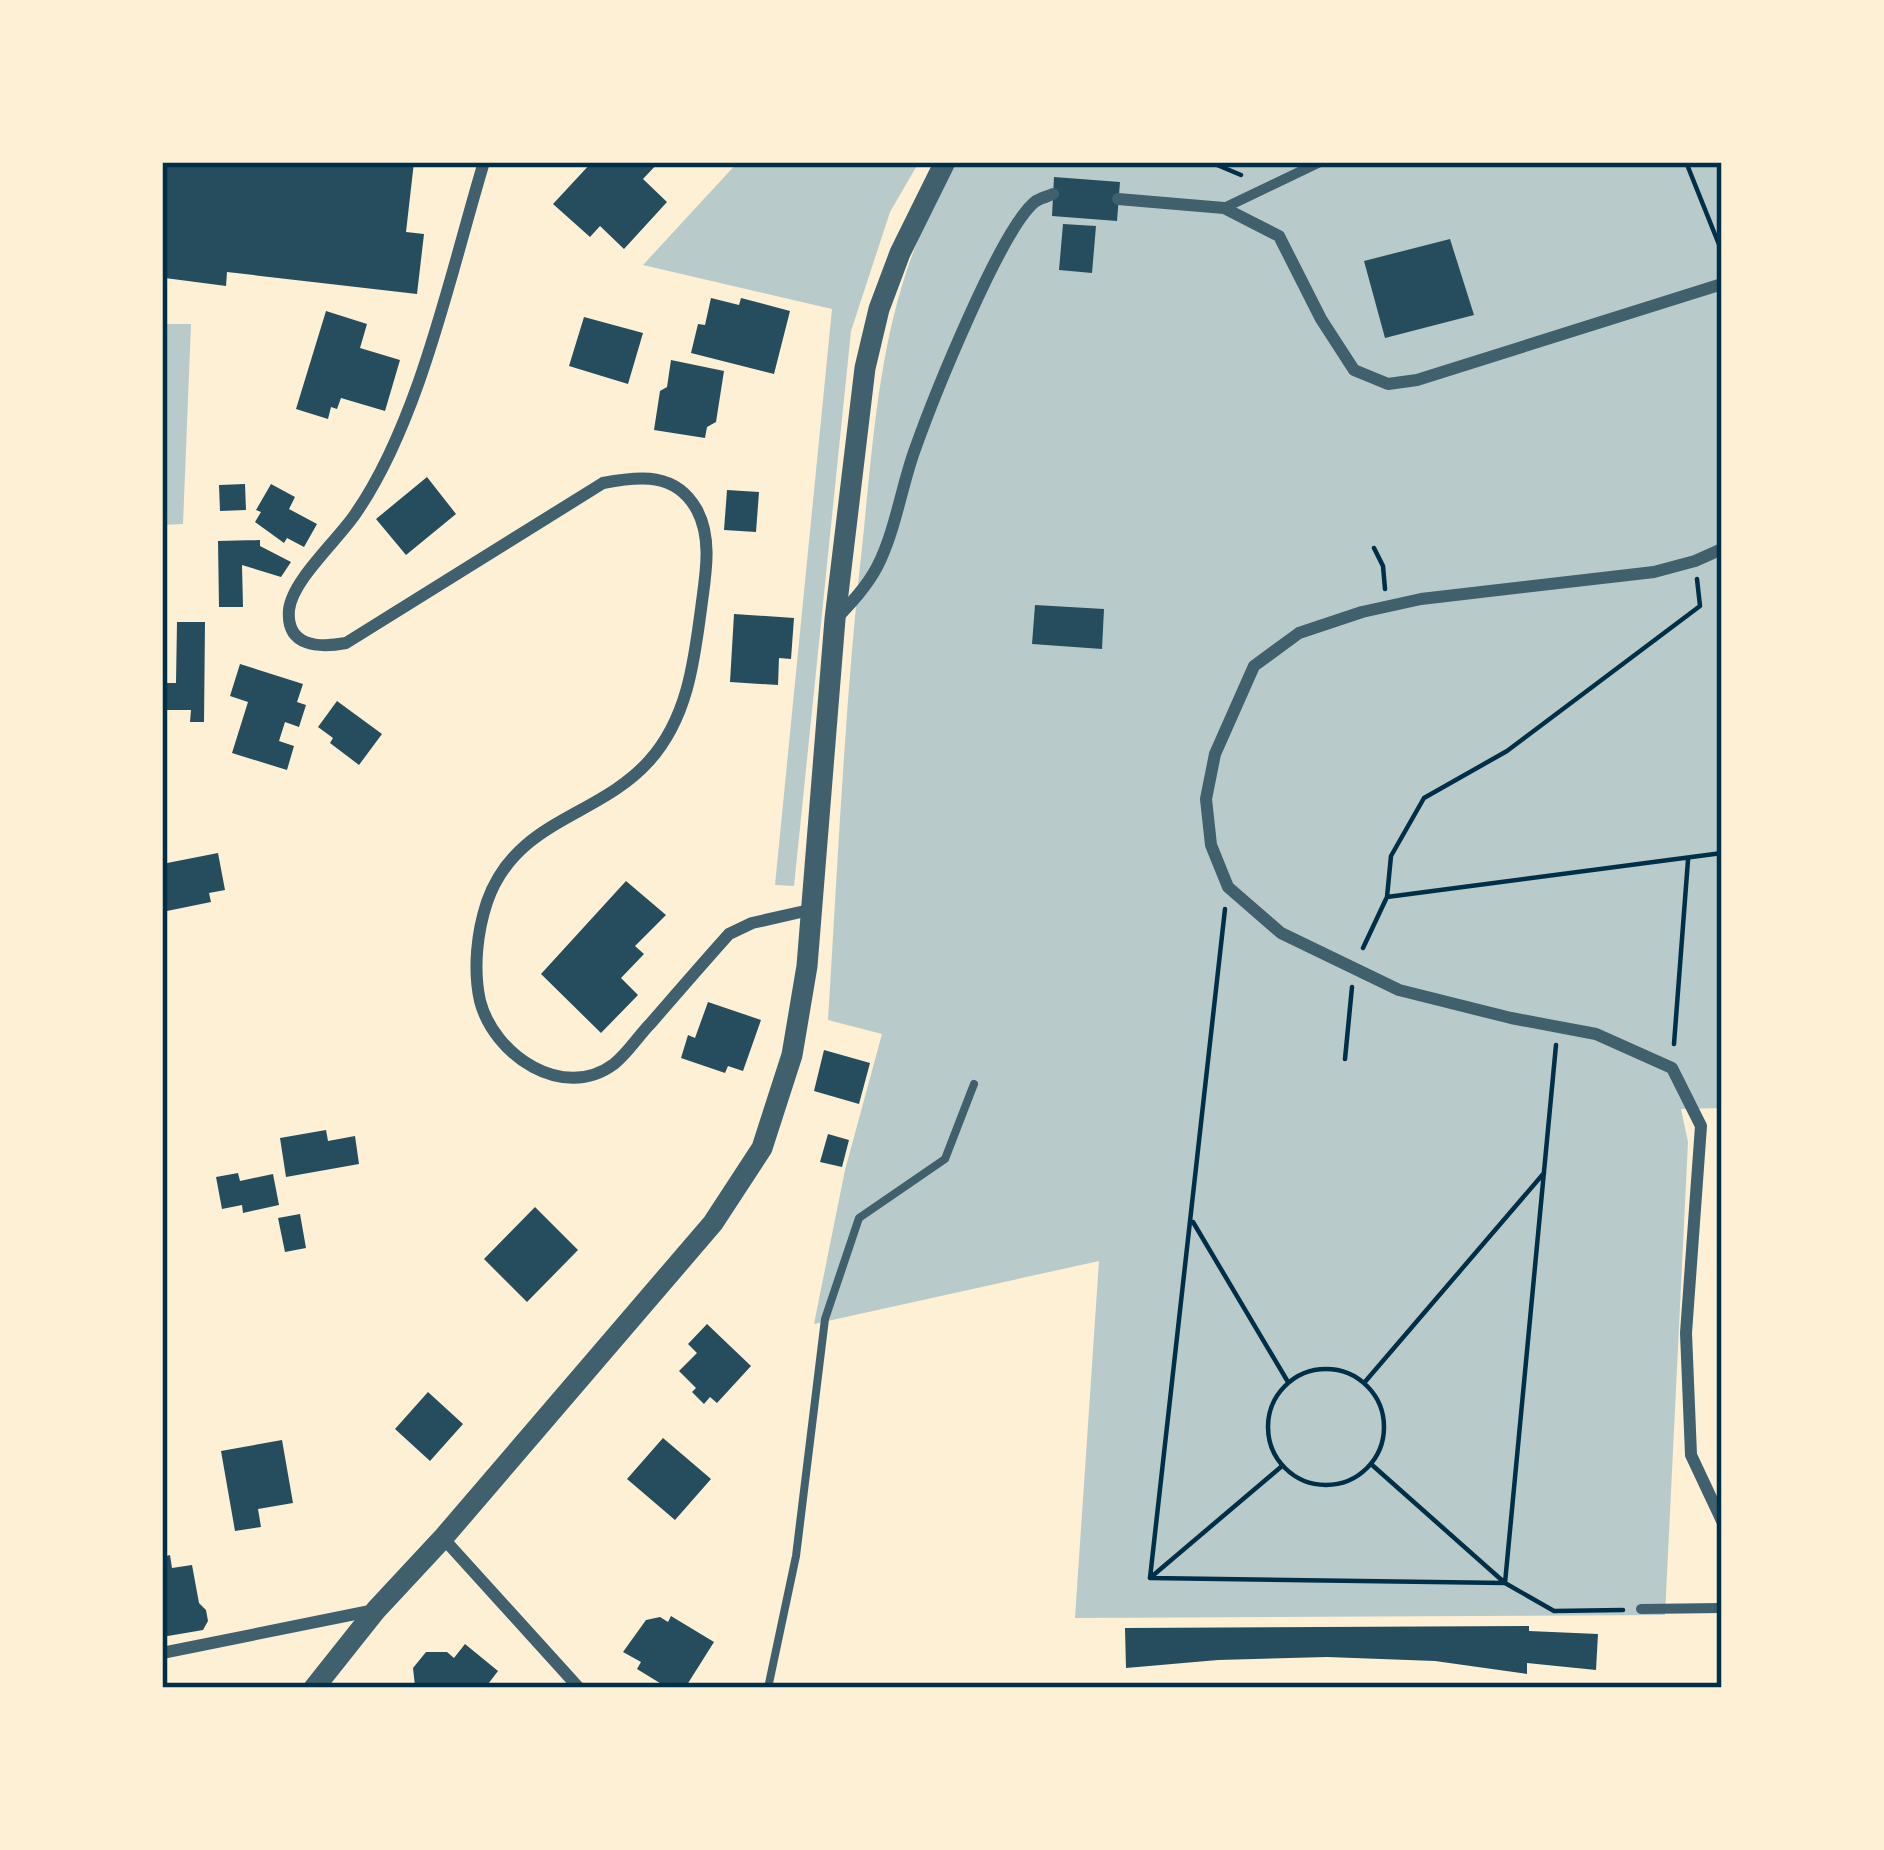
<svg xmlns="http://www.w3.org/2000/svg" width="1884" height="1850" viewBox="0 0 1884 1850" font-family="Barlow,sans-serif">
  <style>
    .green { fill: #b9caca }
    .building { fill: #264d5e }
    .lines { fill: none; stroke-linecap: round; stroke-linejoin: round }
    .path { stroke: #003049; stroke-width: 4.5 }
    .service { stroke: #3f606c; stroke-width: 8 }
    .pedestrian { stroke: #3f606c; stroke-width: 10 }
    .minor { stroke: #3f606c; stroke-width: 12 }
    .tertiary { stroke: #3f606c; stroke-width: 21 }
    .neatline { fill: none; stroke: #003049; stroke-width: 4.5 }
  </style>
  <rect width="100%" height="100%" fill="#fdf0d5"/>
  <path class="green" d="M738,162H919L890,212L851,331L794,886L775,885L832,309L643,265Z
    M957,162H1722V1108L1681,1109L1688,1142L1665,1615L1075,1618L1099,1261L814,1324L845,1170L882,1034L828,1020C838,860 845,698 863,538C877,401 883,283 957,162Z
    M162,324H191L183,524L162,525Z"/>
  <path class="building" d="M162,162H414L406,232L424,234L417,294L227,272L226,286L165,278Z
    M592,162H659L643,179L667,202L624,249L600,226L590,237L553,204Z
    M1054,177L1120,182L1117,221L1052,216Z
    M1063,224L1096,226L1092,273L1059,270Z
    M1450,239L1474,315L1385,338L1364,261Z
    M711,298L739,305L741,298L790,311L774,374L691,353L698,324L705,325Z
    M326,311L367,324L360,348L400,360L385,411L341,398L337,409L331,407L328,419L296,409Z
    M584,317L643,333L628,384L569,366Z
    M671,360L724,371L716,422L707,427L705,438L654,430L660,391L667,387Z
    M427,477L456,514L406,555L376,519Z
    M245,484L246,510L220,511L219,485Z
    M271,484L295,497L289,509L317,524L304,547L287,538L284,543L255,522L261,512L256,510Z
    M727,490L759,492L756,532L724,530Z
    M260,540V546L291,562L281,577L242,565L243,607H219L218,541Z
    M1035,605L1104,609L1102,649L1032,644Z
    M734,614L794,618L791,659L779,658L778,685L730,682Z
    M177,622H205L204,722H190L191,710H162V683H176Z
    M240,664L303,684L297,702L306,705L299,727L285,722L279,741L294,746L287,770L232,753L248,702L230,696Z
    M337,701L382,734L359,765L330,743L333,738L318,727Z
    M218,853L225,890L209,893L211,902L162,912V864Z
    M626,881L666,915L635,946L644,954L621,978L638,995L601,1033L541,974Z
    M708,1002L761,1020L743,1071L728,1066L725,1073L681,1058L688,1035L695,1038Z
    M824,1050L870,1063L859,1104L814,1091Z
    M326,1130L328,1141L355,1136L359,1164L286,1177L280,1138Z
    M828,1134L849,1140L842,1167L820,1162Z
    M238,1173L240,1181L273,1174L279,1205L243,1213L242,1205L222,1209L216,1177Z
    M535,1207L578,1250L527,1302L484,1259Z
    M300,1214L306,1248L285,1252L278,1218Z
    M707,1324L751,1366L717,1403L710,1397L704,1404L692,1392L696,1388L679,1371L697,1353L688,1344Z
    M428,1392L463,1424L430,1461L395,1429Z
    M663,1438L711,1479L675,1520L627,1479Z
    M282,1440L293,1503L258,1509L261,1527L235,1531L221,1451Z
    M170,1555L172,1568L192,1565L199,1603L206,1610L208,1621L203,1630L162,1637V1557Z
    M671,1616L714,1642L685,1688H668L637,1669L641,1662L623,1652L646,1620L660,1617L668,1622Z
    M1529,1626V1631L1598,1634L1596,1670L1527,1663V1674L1435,1661L1327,1657L1218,1660L1126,1668L1125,1628Z
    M465,1644L498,1671L485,1688L415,1686L413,1668L426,1652H447L454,1658Z"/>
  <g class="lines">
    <path class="path" d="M1210,162L1241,175
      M1686,162L1722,252
      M1374,548L1383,566L1385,589
      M1697,579L1700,606L1507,751L1424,798L1391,856L1387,897L1722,853
      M1363,948L1386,899
      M1674,1044L1688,860
      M1556,1045L1505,1583L1554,1611L1623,1610
      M1345,1059L1352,987
      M1193,1222L1288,1382
      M1268 1427a58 58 0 1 1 116 0a58 58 0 1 1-116 0Z
      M1364,1383L1544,1173
      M1282,1466L1150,1578L1505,1583L1371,1464
      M1150,1578L1225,909"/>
    <path class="service" d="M768,1688L796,1556L825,1319L859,1218L945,1159L974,1084"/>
    <path class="pedestrian" d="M1224,208L1320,162
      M1641,1609L1722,1608"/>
    <path class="minor" d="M484,162C451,271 420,420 356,513C339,539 292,580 289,610C286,647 319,648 346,643L603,483C640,476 676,472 697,510C713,540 705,577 701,609C694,663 687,719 649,761C598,818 516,819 487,902C477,932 473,969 480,1001C494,1055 563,1102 614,1064C628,1053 639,1035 651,1023C677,993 703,963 729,934L752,923L814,909
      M1118,199L1224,208L1279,236L1321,319L1354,370L1388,384L1417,380L1722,284
      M1722,549L1695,561L1654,572L1421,599L1362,612L1299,633L1254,666L1215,754L1206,799L1211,845L1228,887L1281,933L1399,990L1511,1018L1596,1034L1672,1068L1701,1126L1686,1333L1691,1455L1722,1521
      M837,618C852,602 867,586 877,567C895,532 901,489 914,452C931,404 1001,227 1036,201C1041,198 1048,196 1053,194
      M443,1538L579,1688
      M162,1653L375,1610"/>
    <path class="tertiary" d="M314,1688L376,1610L443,1538L713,1223L762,1148L792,1055L807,966L835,619L865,368L879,309L900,253L945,162"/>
  </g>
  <rect width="1884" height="1850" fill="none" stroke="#fdf0d5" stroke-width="330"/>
  <rect x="165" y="165" width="1554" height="1520" class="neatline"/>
</svg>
